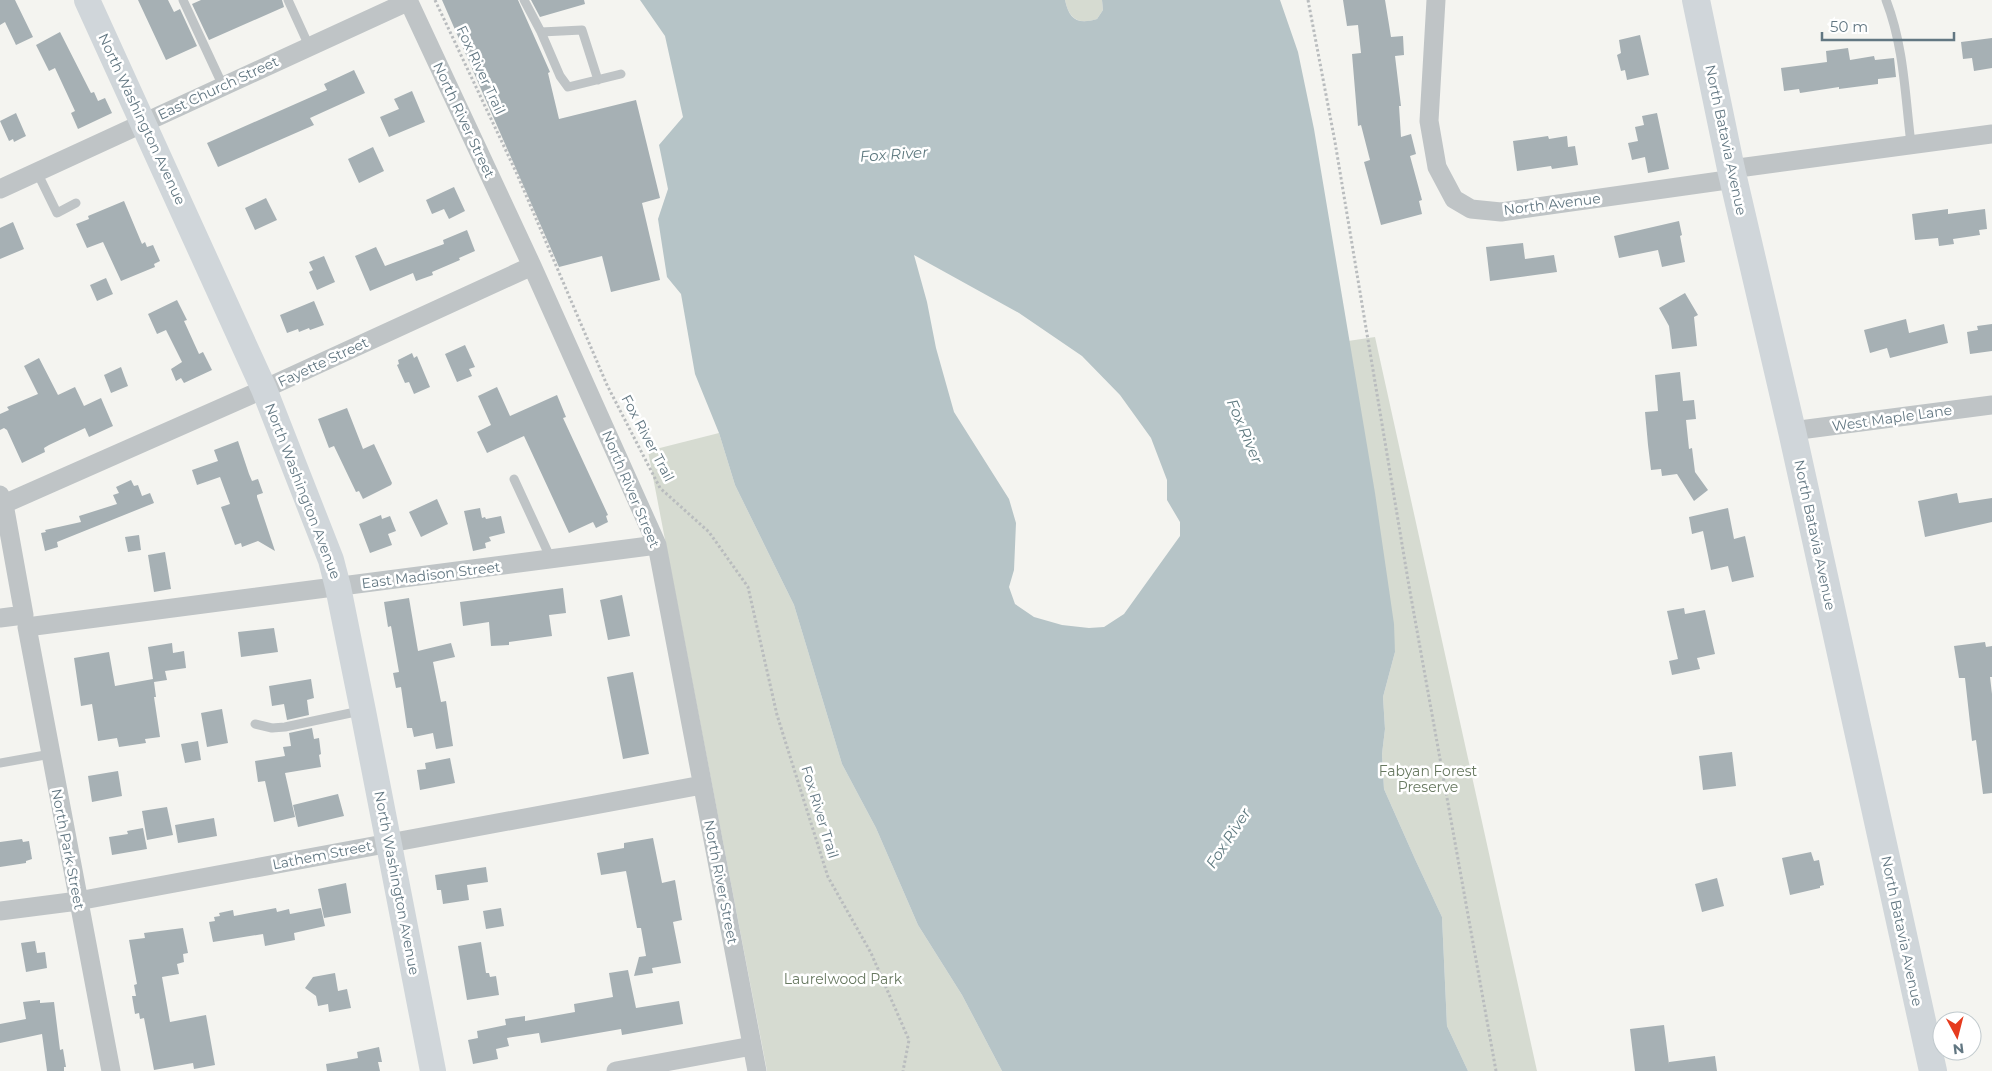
<svg xmlns="http://www.w3.org/2000/svg" width="1992" height="1071" viewBox="0 0 1992 1071" font-family="Montserrat,sans-serif">
  <style>
    .green { fill: #d6dbd1 }
    .water { fill: #b6c4c7; fill-rule: evenodd }
    .building { fill: #a6b0b4 }
    .lines { fill: none; stroke-linecap: round; stroke-linejoin: round }
    .path { stroke: #b9bcbe; stroke-width: 3; stroke-dasharray: 2.5 2.5; stroke-linecap: butt }
    .service { stroke: #bfc4c6; stroke-width: 9 }
    .minor { stroke: #bfc4c6; stroke-width: 19 }
    .secondary { stroke: #d0d6da; stroke-width: 26 }
    .primary { stroke: #d0d6da; stroke-width: 28 }
    .labels { text-anchor: middle; dominant-baseline: central; stroke-width: 5; stroke-linejoin: round; paint-order: stroke }
    .street-label { font-size: 14px; fill: #627782; stroke: #fff }
    .park-label { font-size: 14px; fill: #687961; stroke: #fff }
    .water-label { font-size: 15px; font-style: italic; fill: #5e797f; stroke: #fff }
  </style>
  <rect width="100%" height="100%" fill="#f4f4f0"/>
  <path class="green" d="M1065,0H1102L1103,10L1097,19C1078,25 1069,19 1065,0Z
    M1375,337L1537,1071H1468L1447,1026L1442,917L1415,859L1384,789L1382,754L1385,729L1383,697L1395,652L1348,341Z
    M719,433L735,485L794,605L842,764L876,828L918,925L962,995L1002,1071H767L648,451Z"/>
  <path class="water" d="M640,0H1065C1069,19 1077,25 1097,19L1103,10L1102,0H1280L1298,52L1314,129L1375,493L1394,624L1395,652L1383,697L1385,729L1382,754L1384,789L1415,859L1442,917L1447,1026L1468,1071H1002L962,995L918,925L876,828L842,764L794,605L735,485L719,433L695,374L681,294L667,277L658,219L668,189L659,145L683,117L665,36ZM914,255L1019,313L1082,356L1120,395L1151,438L1167,480V500L1180,522V536L1124,614L1104,627L1089,628L1062,625L1034,617L1015,604L1009,587L1014,570L1016,523L1009,499L954,412L936,348L927,302Z"/>
  <path class="building" d="M0,0H15L33,37L16,45L5,22L0,25Z
    M138,0H168L174,12L180,9L197,46L166,60Z
    M201,0H282L284,7L209,40L192,4Z
    M442,0H518L550,72L548,73L559,119L636,100L660,198L642,203L660,280L611,292L602,256L559,267Z
    M531,0H584L585,4L540,17Z
    M1343,0H1385L1391,37L1403,36L1404,55L1395,56L1401,106H1399L1401,137L1411,134L1416,154L1410,156L1422,200L1419,201L1422,214L1381,225L1364,162L1370,160L1361,125L1358,126L1352,54L1361,53L1358,25L1347,26Z
    M60,32L91,93L94,92L98,101L105,98L112,113L78,129L71,113L75,111L55,68L49,71L36,45Z
    M1640,35L1649,75L1627,80L1625,70L1621,71L1617,55L1621,53L1619,40Z
    M1992,38V68L1974,71L1972,58L1963,59L1961,42Z
    M1848,48L1850,60L1874,56L1875,60L1894,58L1896,77L1878,79V84L1839,89V87L1800,93L1799,89L1784,91L1781,68L1827,62L1826,51Z
    M354,70L365,93L310,118L314,125L218,167L207,143L327,90L324,84Z
    M412,91L425,122L389,137L380,117L399,109L394,99Z
    M16,113L26,136L14,142L13,139L9,141L0,121Z
    M1657,113L1669,169L1648,173L1645,157L1632,160L1628,143L1638,141L1635,127L1644,125L1642,116Z
    M1548,136L1549,139L1567,136L1568,147L1575,146L1578,165L1552,169L1551,166L1517,171L1513,141Z
    M373,147L384,171L359,183L348,159Z
    M454,187L465,211L449,219L444,209L432,214L426,200Z
    M266,198L277,220L255,230L245,208Z
    M124,201L142,244L145,242L147,247L153,245L160,261L154,264L155,267L121,281L103,242L87,248L76,224L89,219L88,216Z
    M1948,209V214L1985,209L1987,229L1979,230L1980,235L1953,239L1954,244L1939,246L1938,238L1915,240L1912,214Z
    M1679,221L1682,235L1680,236L1685,262L1662,267L1658,250L1619,258L1614,236Z
    M13,222L24,249L0,259V228Z
    M467,230L475,251L459,258L460,260L432,272L433,275L416,281L413,273L370,291L355,256L376,247L385,266L444,244L443,240Z
    M1523,243L1525,259L1554,255L1557,272L1490,281L1486,247Z
    M324,256L335,282L317,290L309,272L313,270L309,262Z
    M106,278L113,294L97,301L90,285Z
    M1685,293L1698,315L1694,317L1697,346L1672,349L1669,326L1659,308Z
    M177,300L187,320L184,321L199,354L203,352L212,370L184,383L181,378L176,381L171,369L182,362L166,330L157,334L148,314Z
    M314,301L324,325L310,330L309,328L299,332L298,329L287,333L280,315Z
    M1906,319L1909,333L1944,324L1948,343L1890,358L1887,348L1870,353L1864,330Z
    M1992,324V351L1970,354L1967,332L1978,330L1977,326Z
    M465,345L475,367L469,369L472,376L457,382L445,354Z
    M412,353L414,358L417,356L430,387L414,394L409,382L405,383L397,365L399,364L398,360Z
    M39,358L58,395L75,387L84,406L101,398L113,426L89,437L85,428L49,445L44,448L45,452L22,463L7,430L4,428L0,430V414L9,410L7,407L38,394L24,366Z
    M121,367L128,386L111,393L104,375Z
    M1680,372L1683,401L1694,400L1696,419L1686,420L1689,449L1692,448L1695,472L1708,490L1694,501L1677,474L1662,476L1661,469L1651,470L1648,445L1645,412L1658,411L1655,375Z
    M497,387L510,416L557,395L566,417L563,418L608,515L606,516L608,522L596,528L593,522L569,533L524,436L487,453L477,432L491,425L478,396Z
    M347,408L363,449L374,444L392,483L391,485L363,499L359,491L356,492L334,446L329,448L318,419Z
    M238,441L249,474L252,481L258,479L263,493L257,495V497L275,551L258,541L242,547L241,543L235,545L221,507L230,504L220,477L197,485L192,470L218,461L214,450Z
    M131,480L134,486L138,485L142,496L150,493L154,503L57,542L58,547L45,551L41,533L46,532L45,530L81,522L79,516L117,504L113,495L119,493L116,487Z
    M1957,493L1959,503L1992,498V522L1925,537L1918,501Z
    M437,499L448,524L421,537L409,512Z
    M480,508L482,518L485,517L486,519L501,516L505,533L489,537L491,541L485,543L486,548L473,551L464,511Z
    M1728,508L1734,539L1745,536L1754,577L1732,582L1728,566L1711,570L1703,531L1692,534L1689,517Z
    M381,515L382,519L390,516L396,531L388,534L392,545L370,553L359,524Z
    M139,535L141,550L128,552L125,537Z
    M165,552L171,589L154,592L148,555Z
    M563,588L566,613L549,615L552,636L509,642V645L491,646L489,622L463,626L460,602Z
    M622,595L630,636L608,640L600,600Z
    M409,598L418,651L451,643L455,657L433,662L441,702L446,701L453,746L436,749L433,733L414,737L412,728H407L401,687L396,688L393,673L399,672L391,626L388,627L384,602Z
    M1684,608L1685,614L1705,610L1715,654L1697,658L1700,669L1672,675L1669,661L1678,659L1667,611Z
    M274,628L278,652L241,657L238,632Z
    M1985,642L1986,647L1992,646V677H1990L1992,694V793L1983,794L1976,740L1972,741L1965,678H1959L1954,646Z
    M172,643L173,653L184,651L186,668L165,671L167,680L154,682L156,697H154L160,737L145,739L146,743L119,747L117,738L98,741L92,704L81,706L74,658L109,652L115,686L153,679L148,647Z
    M633,672L649,754L623,759L607,677Z
    M311,679L314,698L307,700L309,715L287,720L284,704L272,706L269,686Z
    M222,709L228,743L207,747L201,713Z
    M312,728L314,739L319,738L321,754L319,755L321,767L285,773L295,817L274,822L265,781L258,782L255,761L285,756L283,747L291,746L289,733Z
    M198,741L201,760L185,763L181,744Z
    M1732,752L1736,786L1703,790L1699,756Z
    M450,758L455,783L420,790L417,770L426,769L425,763Z
    M118,771L122,796L92,802L88,776Z
    M338,794L344,816L298,827L293,805Z
    M167,807L173,835L147,840L142,811Z
    M214,818L217,836L178,843L175,825Z
    M143,828L147,849L112,855L109,837L128,834L127,831Z
    M653,838L662,883L675,880L682,920L673,922L681,963L652,968L653,973L634,976L639,957L646,956L641,928H637L626,871L601,875L597,853L624,848V843Z
    M22,839L23,842L29,841L32,859L26,861V863L0,867V842Z
    M1811,852L1814,861L1819,860L1824,885L1820,886V888L1790,895L1782,858Z
    M486,867L488,882L467,885L469,900L443,904L441,890H437L435,875Z
    M1717,878L1724,906L1702,912L1695,884Z
    M346,883L351,913L324,918L318,889Z
    M276,908L277,912L289,909L290,914L321,908L325,926L294,933L295,940L265,946L263,934L213,942L209,922L215,921L214,917L220,916L219,913L233,910L234,916Z
    M501,908L504,926L486,929L483,911Z
    M183,928L188,953L183,954L184,962L177,964L179,974L162,977L170,1022L206,1015L215,1065L194,1069L193,1063L154,1070L144,1018L140,1019L139,1013L135,1014L132,996H136L134,985L137,984L129,940L145,938L144,933Z
    M35,941L37,953L45,952L47,968L26,972L21,943Z
    M481,942L486,973H489L490,977L496,976L499,995L467,1000L458,946Z
    M628,970L636,1008L679,1001L683,1024L622,1035L621,1029L541,1043L539,1033L507,1038L509,1046L496,1049L498,1059L473,1064L468,1040L478,1038L477,1031L506,1025L505,1019L525,1016V1021L575,1012L574,1004L613,997L609,973Z
    M335,973L338,991L347,989L351,1008L329,1012L328,1004L318,1006L316,996L305,988L313,977Z
    M40,1000V1003L54,1002L60,1050L63,1049L66,1067H64V1071H47L42,1034L0,1043V1024L26,1019L23,1002Z
    M1664,1025L1669,1064V1062L1715,1056L1717,1071H1635L1630,1029Z
    M379,1047L382,1062H378L380,1071H327L326,1064L358,1058L357,1052Z"/>
  <g class="lines">
    <path class="path" d="M435,0L517,174L607,385L660,488L709,532L748,587L777,715L828,877L871,953L909,1040L903,1071
      M1308,0L1335,142L1409,586L1496,1071"/>
    <path class="service" d="M183,0L223,86
      M288,0L309,46
      M524,0L541,32L560,76L568,87L621,74
      M1886,0C1904,46 1905,95 1911,144
      M541,32L582,30L598,80
      M37,172L57,213L76,203
      M514,479L551,559
      M255,724L272,728L285,727L360,711
      M0,763L51,754"/>
    <path class="minor" d="M408,0L532,266L657,545L757,1071
      M1436,0L1429,121L1437,167L1454,199L1471,209L1501,212L1734,179
      M1731,169L1992,134
      M0,189L409,1
      M1792,431L1992,405
      M0,495L4,504L24,615L0,618
      M4,504L264,389L532,266
      M0,911L78,901L702,785
      M111,1071L27,627L657,545
      M616,1071L752,1046"/>
    <path class="secondary" d="M87,0L264,389L331,560L338,587L363,711L433,1071"/>
    <path class="primary" d="M1696,0L1731,169L1792,431L1933,1071"/>
  </g>
  <g class="labels">
    <g class="street-label">
      <text transform="translate(481 70) rotate(65)">Fox River Trail</text>
      <text transform="translate(218 88) rotate(-25)">East Church Street</text>
      <text transform="translate(142 119) rotate(65)">North Washington Avenue</text>
      <text transform="translate(464 120) rotate(65)">North River Street</text>
      <text transform="translate(1726 140) rotate(78)">North Batavia Avenue</text>
      <text transform="translate(1552 204) rotate(-7)">North Avenue</text>
      <text transform="translate(323 362) rotate(-25)">Fayette Street</text>
      <text transform="translate(1892 418) rotate(-8)">West Maple Lane</text>
      <text transform="translate(648 438) rotate(62)">Fox River Trail</text>
      <text transform="translate(631 489) rotate(67)">North River Street</text>
      <text transform="translate(303 491) rotate(69)">North Washington Avenue</text>
      <text transform="translate(1815 535) rotate(78)">North Batavia Avenue</text>
      <text transform="translate(431 575) rotate(-7)">East Madison Street</text>
      <text transform="translate(820 812) rotate(73)">Fox River Trail</text>
      <text transform="translate(68 849) rotate(79)">North Park Street</text>
      <text transform="translate(322 855) rotate(-11)">Lathem Street</text>
      <text transform="translate(721 882) rotate(79)">North River Street</text>
      <text transform="translate(397 883) rotate(79)">North Washington Avenue</text>
      <text transform="translate(1902 931) rotate(78)">North Batavia Avenue</text>
    </g>
    <g class="park-label">
      <text x="1428" y="771">Fabyan Forest<tspan x="1428" dy="16">Preserve</tspan></text>
      <text x="843" y="979">Laurelwood Park</text>
    </g>
    <g class="water-label">
      <text transform="translate(894 154) rotate(-4)">Fox River</text>
      <text transform="translate(1245 431) rotate(67)">Fox River</text>
      <text transform="translate(1228 838) rotate(-57)">Fox River</text>
    </g>
  </g>
  <g transform="translate(1957 1036) rotate(173)"><circle r="24" fill="#ffffff" stroke="#c0c9cd"/>
  <path d="M0-4L9 19L0 12L-9 19Z" fill="#e63b1e"/>
  <text y="-8" font-size="14" font-weight="bold" text-anchor="middle" fill="#627782">N</text>
  </g>
  <path d="M1822 32v8h132v-8" fill="none" stroke="#627782" stroke-width="2.5"/>
  <text x="1830" y="32" font-size="15" fill="#627782" stroke="#ffffff" stroke-width="4" paint-order="stroke">50 m</text>
</svg>
